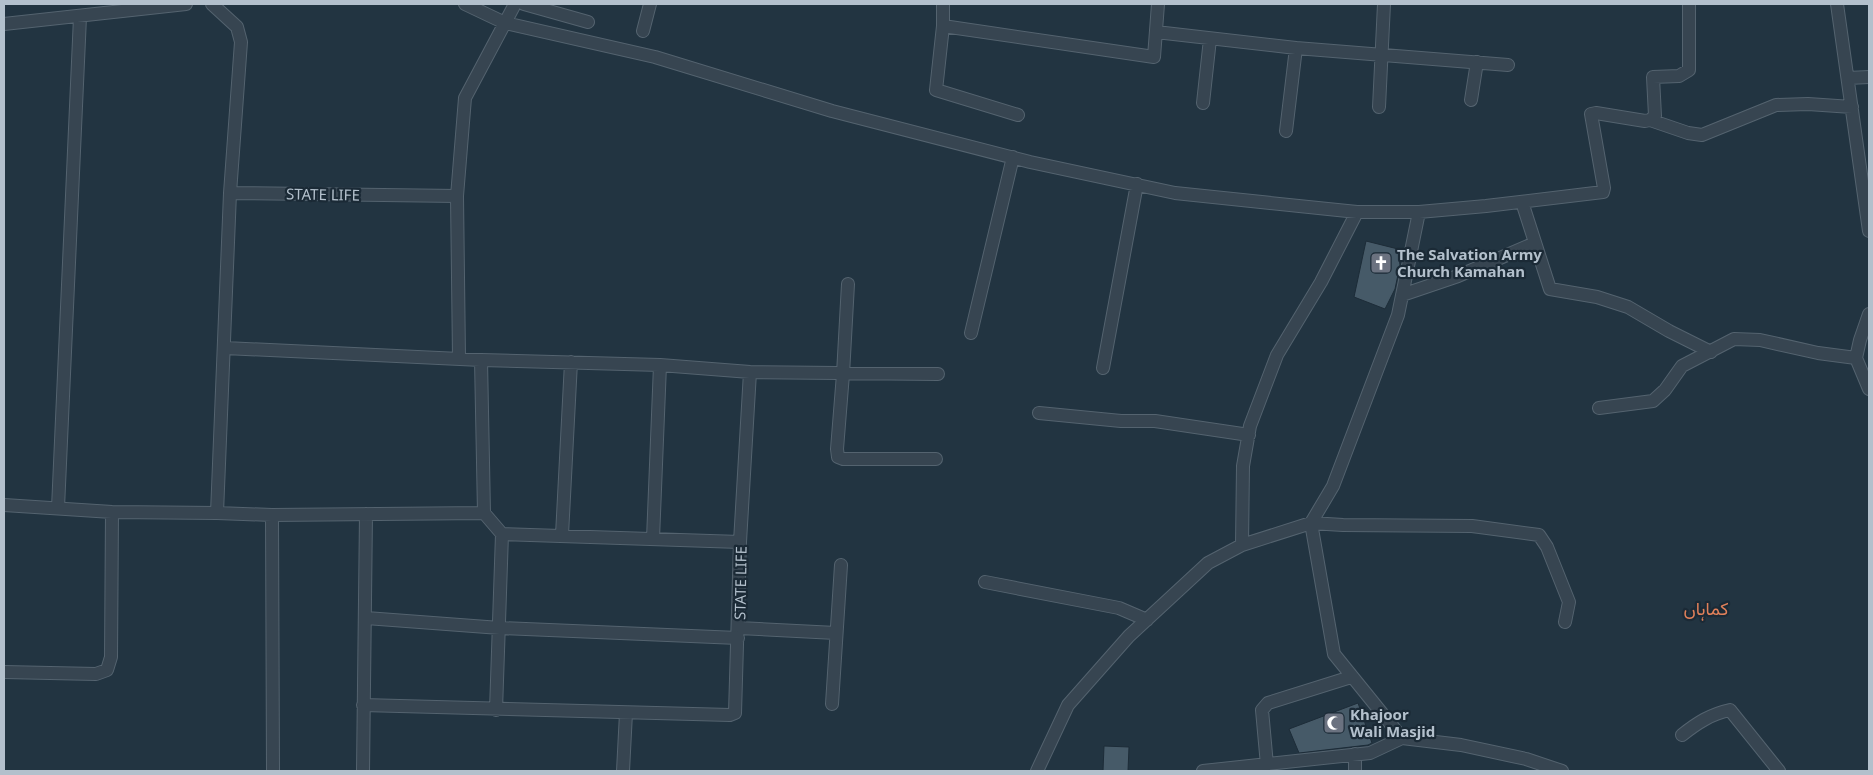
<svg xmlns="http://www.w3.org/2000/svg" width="1873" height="775" viewBox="0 0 1873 775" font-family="'Noto Sans',Vazirmatn,sans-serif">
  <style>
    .building { fill: #465a68; stroke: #1d2c38 }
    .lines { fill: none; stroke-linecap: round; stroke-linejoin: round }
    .street-casing { stroke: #54636f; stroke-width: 14 }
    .street { stroke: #374551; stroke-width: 12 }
    .labels { text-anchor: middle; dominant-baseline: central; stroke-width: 4.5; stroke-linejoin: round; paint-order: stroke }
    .street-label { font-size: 15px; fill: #b3c0cc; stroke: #1b2a36 }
    .poi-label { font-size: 15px; font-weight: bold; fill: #b3c0cc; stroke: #1b2a36; text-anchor: start }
    .quarter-label { font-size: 18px; fill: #e0805a; stroke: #1b2a36 }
  </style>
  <rect width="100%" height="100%" fill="#223441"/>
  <path class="building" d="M1366,241L1398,249L1400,265L1395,289L1385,309L1354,297Z
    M1358,703L1372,743L1368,745L1299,753L1289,729Z
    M1104,746L1129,747L1128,771H1103Z"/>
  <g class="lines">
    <g class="street-casing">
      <path id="street" d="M212,4L237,27L241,42L230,193L217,513
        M465,4L505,23L655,57L832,111L1030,162L1175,193L1357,212H1419L1486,206L1603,192L1604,188L1591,114L1596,113L1645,121L1650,120L1688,133L1702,135L1776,105L1808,104L1852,107
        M524,4L588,22
        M943,4V26L936,90L1018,115
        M1837,4L1869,231
        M4,24L186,4
        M943,26L1154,57L1158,4
        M643,31L650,4
        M1156,32L1296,48L1508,65
        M1848,78L1869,77
        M1471,100L1477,62
        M1203,103L1210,39
        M1379,107L1384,4
        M1650,120L1655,116L1653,77L1679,76L1689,70V4
        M1286,131L1296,48
        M230,193L457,196
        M1522,202L1550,289L1597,297L1628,307L1669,331L1711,352
        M848,284L843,374L837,449L838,457L843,459H936
        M1402,295L1458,276L1535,243
        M1869,314L1860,340L1856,358L1869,389
        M971,333L1013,157
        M225,348L481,360L660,365L750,372L938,374
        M459,358L457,196L465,98L515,4
        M481,360L484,513
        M1103,368L1137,184
        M1599,408L1653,401L1665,390L1682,366L1734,339L1760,340L1818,353L1856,358
        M1039,413L1121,421H1155L1249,435
        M4,505L112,512L217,513L272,515L484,513L502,534L496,710
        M58,508L80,17
        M272,515L273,771
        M502,534L740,542
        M562,535L571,362
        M653,539L660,365
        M1242,545L1243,466L1250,426L1277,355L1321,282L1357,212
        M985,582L1119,608L1147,620
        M366,618L500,628L738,638
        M739,628L836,633
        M4,672L96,674L107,670L111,657L112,512
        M832,704L841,565
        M363,705L730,715L735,713L740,542L750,372
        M1682,735C1697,723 1711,714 1730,710L1779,771
        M1402,738L1334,654L1311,523L1343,525L1472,526L1539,535L1547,547L1569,602L1565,622
        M1267,765L1262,710L1268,703L1351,677
        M363,771L366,514
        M623,771L626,713
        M1037,771L1068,705L1129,636L1208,563L1242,545L1311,523L1333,486L1398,315L1419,212
        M1203,771L1370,753L1402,738L1461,745L1526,759L1562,771
        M1355,771V754"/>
    </g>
    <use href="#street" class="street"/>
  </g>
  <defs>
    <g id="church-square" transform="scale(1.125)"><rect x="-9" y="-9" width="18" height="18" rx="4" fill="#6b7280" stroke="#1b2a36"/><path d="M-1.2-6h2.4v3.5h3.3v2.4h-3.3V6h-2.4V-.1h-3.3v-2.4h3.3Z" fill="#fff"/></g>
    <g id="mosque-square" transform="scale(1.125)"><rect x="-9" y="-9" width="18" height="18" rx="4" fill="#6b7280" stroke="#1b2a36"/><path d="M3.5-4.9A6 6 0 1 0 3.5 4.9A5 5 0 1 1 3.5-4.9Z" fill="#fff"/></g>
  </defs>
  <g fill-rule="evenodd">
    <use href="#church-square" x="1381" y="263"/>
    <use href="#mosque-square" x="1334" y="723"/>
  </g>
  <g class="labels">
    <g class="street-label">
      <text transform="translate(323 194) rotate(1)">STATE LIFE</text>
      <text transform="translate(740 583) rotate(-89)">STATE LIFE</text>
    </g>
    <g class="poi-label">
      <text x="1397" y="254">The Salvation Army<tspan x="1397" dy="17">Church Kamahan</tspan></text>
      <text x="1350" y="714">Khajoor<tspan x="1350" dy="17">Wali Masjid</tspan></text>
    </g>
    <g class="quarter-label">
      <text x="1706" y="608">کماہاں</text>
    </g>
  </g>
  <rect width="1873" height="775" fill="none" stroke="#b3c0cc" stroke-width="10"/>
</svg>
